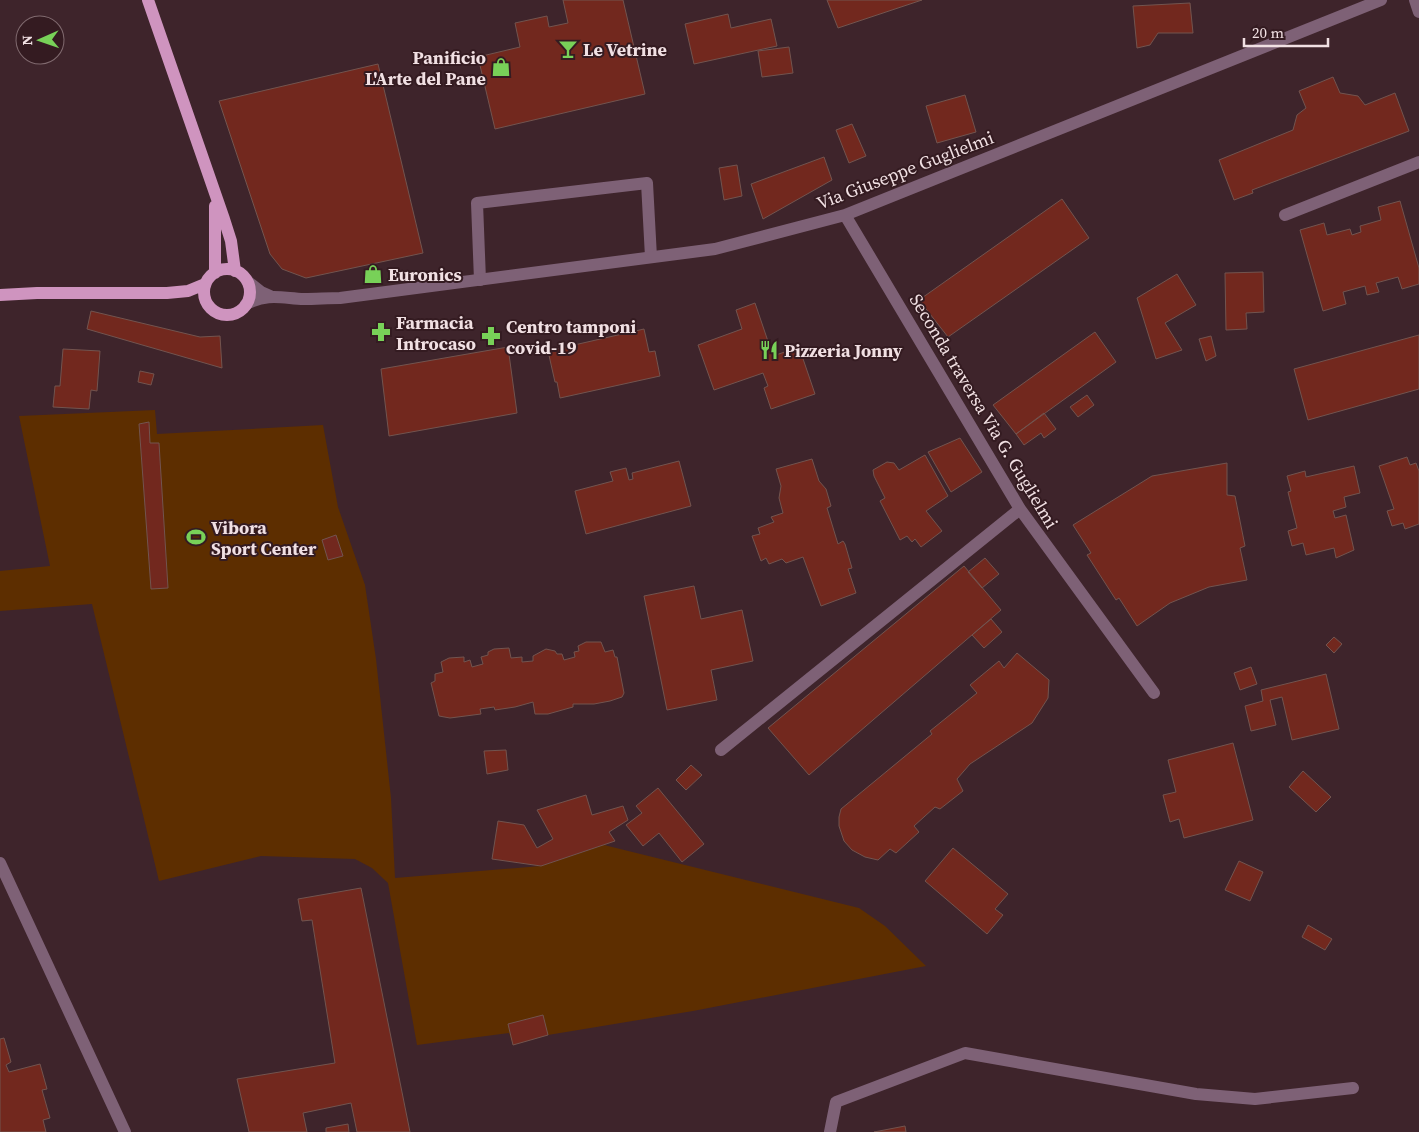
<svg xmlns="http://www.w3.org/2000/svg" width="1419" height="1132" viewBox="0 0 1419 1132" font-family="'Source Serif 4',serif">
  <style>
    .green { fill: #5d2e00 }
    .building { fill: #72281e; stroke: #72544f }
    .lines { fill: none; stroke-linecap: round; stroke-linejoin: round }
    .service { stroke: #7e6176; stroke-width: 12 }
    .minor { stroke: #7e6176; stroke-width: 12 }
    .primary { stroke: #cf94bf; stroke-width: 12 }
    .labels { text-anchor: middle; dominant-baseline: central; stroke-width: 4; stroke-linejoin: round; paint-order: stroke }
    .poi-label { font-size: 18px; font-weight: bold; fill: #f1e0e3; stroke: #341b21; text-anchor: start }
    .street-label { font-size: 18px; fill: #f1e0e3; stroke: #341b21 }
  </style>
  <rect width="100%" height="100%" fill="#3e242b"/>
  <path class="green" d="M155,410L157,434L323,425L338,507L365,585L376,659L391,798L395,878L541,866L604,845L859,908L885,926L926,966L693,1011L548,1035L513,1045L509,1033L417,1045L388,883L372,868L355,859L261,856L159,881L92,604L0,611V571L50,566L19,416Z"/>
  <path class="building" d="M563,0H623L645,94L495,129L478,57L520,47L515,23L547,16L549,27L568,23Z
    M827,0H922L838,28Z
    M1190,3L1193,33H1158L1150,45L1137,48L1133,6Z
    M728,14L731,28L771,19L777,46L694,64L685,24Z
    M789,47L793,73L762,77L758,51Z
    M378,64L423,253L306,278L282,269L270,254L219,101Z
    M1333,77L1340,93L1358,96L1365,105L1395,93L1409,131L1252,190L1253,193L1234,200L1219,160L1293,130L1297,115L1306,108L1299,91Z
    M965,95L976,132L937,143L926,106Z
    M852,124L866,156L849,163L836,130Z
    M824,157L832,180L763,219L751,184Z
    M737,165L742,196L724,200L719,168Z
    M1062,199L1089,238L948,337L919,300Z
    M1400,201L1419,268V284L1402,289L1398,277L1376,283L1379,292L1367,295L1365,286L1343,292L1346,304L1323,311L1300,230L1324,223L1327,235L1350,229L1352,235L1361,232L1360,226L1381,220L1378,207Z
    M1263,272L1264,312L1246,313L1247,329L1226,330L1225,273Z
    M1177,274L1196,305L1165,323L1182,350L1156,359L1137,298Z
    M755,303L773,356L799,347L815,394L771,409L764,388L768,386L763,373L714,390L698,345L742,329L736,310Z
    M91,311L200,337L220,336L222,368L87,329Z
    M644,329L649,352L655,351L660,376L560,398L557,382H555L548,351Z
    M1095,332L1116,362L1016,434L993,405Z
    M1419,335V389L1308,420L1294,369Z
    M1211,336L1216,356L1206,361L1199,339Z
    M508,347L517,413L389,436L381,369Z
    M63,349L100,351L97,391L91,390L89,409L53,407L55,386H60Z
    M140,371L154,374L151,385L138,382Z
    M1087,395L1094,405L1078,417L1070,407Z
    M1044,413L1056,429L1044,438L1041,433L1024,445L1016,434Z
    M149,422L150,443H159L168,588L151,589L139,424Z
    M960,438L982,472L951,492L928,452Z
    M925,455L948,496L926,511L942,531L921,547L915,539L912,542L907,536L900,540L880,501L885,498L874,476L873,470L887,462L894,463L899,470Z
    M1407,457L1410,465L1416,463L1419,471V524L1405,529L1403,523L1392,526L1387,511L1394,509L1379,466Z
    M812,459L819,481L826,489L831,506L827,508L838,544L843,541L845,544L852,568L848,569L856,593L821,606L803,557L786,563L782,559L769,564L766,558L761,561L752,536L760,534L758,528L774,522L771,517L783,513L779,498L781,486L776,469Z
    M679,461L691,506L586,534L575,491L613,481L610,472L626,468L629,480L633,479L632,473Z
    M1227,463V495L1235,496L1245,546L1240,548L1247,580L1209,587L1170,603L1137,626L1119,598L1116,600L1087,555L1091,553L1073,525L1152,476Z
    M1354,466L1360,493L1344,497L1346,507L1333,511L1335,518L1346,515L1354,550L1336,558L1334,548L1306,555L1303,543L1292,546L1288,531L1297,528L1288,492L1291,491L1287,476L1305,471L1306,477Z
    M336,535L343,556L328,560L322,540Z
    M985,558L999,574L982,588L968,572Z
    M964,566L1001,610L809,775L768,728Z
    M694,586L701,619L742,610L753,661L711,670L717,700L667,710L644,596Z
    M991,619L1002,632L984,648L972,635Z
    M1334,637L1342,644L1334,653L1326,645Z
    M586,642H601L605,652L613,650L615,657H617L624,693L622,697L610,701L594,704H573V707L548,714H535L533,702L515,707L495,710L494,707L480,709L481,714L450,718L439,716L431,683L435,681V674L443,672L441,662L449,658L464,657V662L470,660L472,667L483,664L481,657L488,655V652L494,649L509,648L511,658L522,657V662L533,661V656L546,649L555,651L557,654H562L564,660L575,657L574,652L579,651L578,646Z
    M1017,653L1049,680L1048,698L1032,723L970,764L957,779L963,791L940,809L935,807L914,826L919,832L896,853L890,849L878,860L865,857L852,850L844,841L839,826V817L841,809L932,734L930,731L977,693L970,685L999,661L1004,668Z
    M1251,667L1257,684L1240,690L1234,673Z
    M1326,674L1339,729L1292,740L1282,697L1270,700L1276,725L1251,731L1245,706L1263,701L1261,690Z
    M1233,743L1253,820L1184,838L1179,819L1170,822L1163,795L1176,792L1168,760Z
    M506,750L508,770L487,774L484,751Z
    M691,765L702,775L686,790L676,780Z
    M1303,771L1331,797L1316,812L1289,787Z
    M658,788L704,844L682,862L659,833L643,846L626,825L642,813L636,806Z
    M586,795L592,815L623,806L628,820L609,832L615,841L541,866L492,859L498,821L524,825L537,848L553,839L537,810Z
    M953,848L1008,894L995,909L1003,915L987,934L925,881Z
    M1239,861L1263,872L1250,901L1225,890Z
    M361,888L410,1132H357L351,1103L303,1113L307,1132H249L237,1079L335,1063L312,920L302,921L298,899Z
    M1308,925L1332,939L1325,950L1302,937Z
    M543,1015L548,1035L513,1045L508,1024Z
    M4,1038L11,1062L6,1065L9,1072L40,1064L47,1089L42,1090L50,1118L43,1120L46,1132H0V1039Z
    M348,1124L349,1132H326V1128Z
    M905,1126L906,1132H874Z"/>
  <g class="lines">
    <path class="service" d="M480,280L477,203L647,183L651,257"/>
    <path class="minor" d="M1415,0L1419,12
      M845,215L1020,509L1154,693
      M1285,215L1419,162
      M247,281L261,292L270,296
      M246,304C268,293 281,298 304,299C316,299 328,298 340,298L715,249L845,215L1381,0
      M721,750L1020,509
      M0,863L125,1132
      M830,1132L836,1102L965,1053L1196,1094L1255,1099L1353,1088"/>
    <path class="primary" d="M148,0L224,219L231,241L235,271
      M204 292a23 23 0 1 1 46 0a23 23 0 1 1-46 0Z
      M215,273V206
      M0,295L37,293H167L188,291L205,284"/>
  </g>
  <defs>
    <g id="bar-bare" transform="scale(1.5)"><path d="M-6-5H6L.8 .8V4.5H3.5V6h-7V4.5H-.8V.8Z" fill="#78d158" stroke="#341b21" stroke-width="2.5" paint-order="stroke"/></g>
    <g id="shop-bare" transform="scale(1.5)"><path d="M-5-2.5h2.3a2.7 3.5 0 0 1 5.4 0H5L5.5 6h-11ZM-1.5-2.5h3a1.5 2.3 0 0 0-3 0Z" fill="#78d158" stroke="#341b21" stroke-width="2.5" paint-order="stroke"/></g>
    <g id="pharmacy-bare" transform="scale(1.5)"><path d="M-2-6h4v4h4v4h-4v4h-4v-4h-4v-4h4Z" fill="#78d158" stroke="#341b21" stroke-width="2.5" paint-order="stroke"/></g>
    <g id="restaurant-bare" transform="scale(1.5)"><path d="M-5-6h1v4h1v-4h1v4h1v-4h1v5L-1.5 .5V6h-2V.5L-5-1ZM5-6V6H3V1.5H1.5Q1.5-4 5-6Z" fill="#78d158" stroke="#341b21" stroke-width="2.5" paint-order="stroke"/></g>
    <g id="stadium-bare" transform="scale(1.5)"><path d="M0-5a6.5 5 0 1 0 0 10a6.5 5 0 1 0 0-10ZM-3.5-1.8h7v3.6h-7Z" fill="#78d158" stroke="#341b21" stroke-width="2.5" paint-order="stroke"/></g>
  </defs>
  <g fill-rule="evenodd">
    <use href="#bar-bare" x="568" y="49"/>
    <use href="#shop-bare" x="501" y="67"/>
    <use href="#shop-bare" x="373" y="274"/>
    <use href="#pharmacy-bare" x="381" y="332"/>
    <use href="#pharmacy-bare" x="491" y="336"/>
    <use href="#restaurant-bare" x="769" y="350"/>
    <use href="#stadium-bare" x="196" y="537"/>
  </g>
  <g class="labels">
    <g class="poi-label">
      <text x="583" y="49">Le Vetrine</text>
      <text x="486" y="57" text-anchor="end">Panificio<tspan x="486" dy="21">L'Arte del Pane</tspan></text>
      <text x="388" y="274">Euronics</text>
      <text x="396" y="322">Farmacia<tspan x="396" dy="21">Introcaso</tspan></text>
      <text x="506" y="326">Centro tamponi<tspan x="506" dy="21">covid-19</tspan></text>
      <text x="784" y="350">Pizzeria Jonny</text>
      <text x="211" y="527">Vibora<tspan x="211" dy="21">Sport Center</tspan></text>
    </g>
    <g class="street-label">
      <text transform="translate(905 170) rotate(-21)">Via Giuseppe Guglielmi</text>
      <text transform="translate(984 411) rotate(59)">Seconda traversa Via G. Guglielmi</text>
    </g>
  </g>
  <g transform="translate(40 40) rotate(268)"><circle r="24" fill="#341b21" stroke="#806a6f"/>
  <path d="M0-4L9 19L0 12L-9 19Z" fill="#78d158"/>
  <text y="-8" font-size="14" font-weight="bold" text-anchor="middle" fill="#f1e0e3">N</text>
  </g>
  <path d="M1244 38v8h84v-8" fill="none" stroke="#f1e0e3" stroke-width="2.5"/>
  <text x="1252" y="38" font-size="15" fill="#f1e0e3" stroke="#341b21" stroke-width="4" paint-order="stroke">20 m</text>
</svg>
